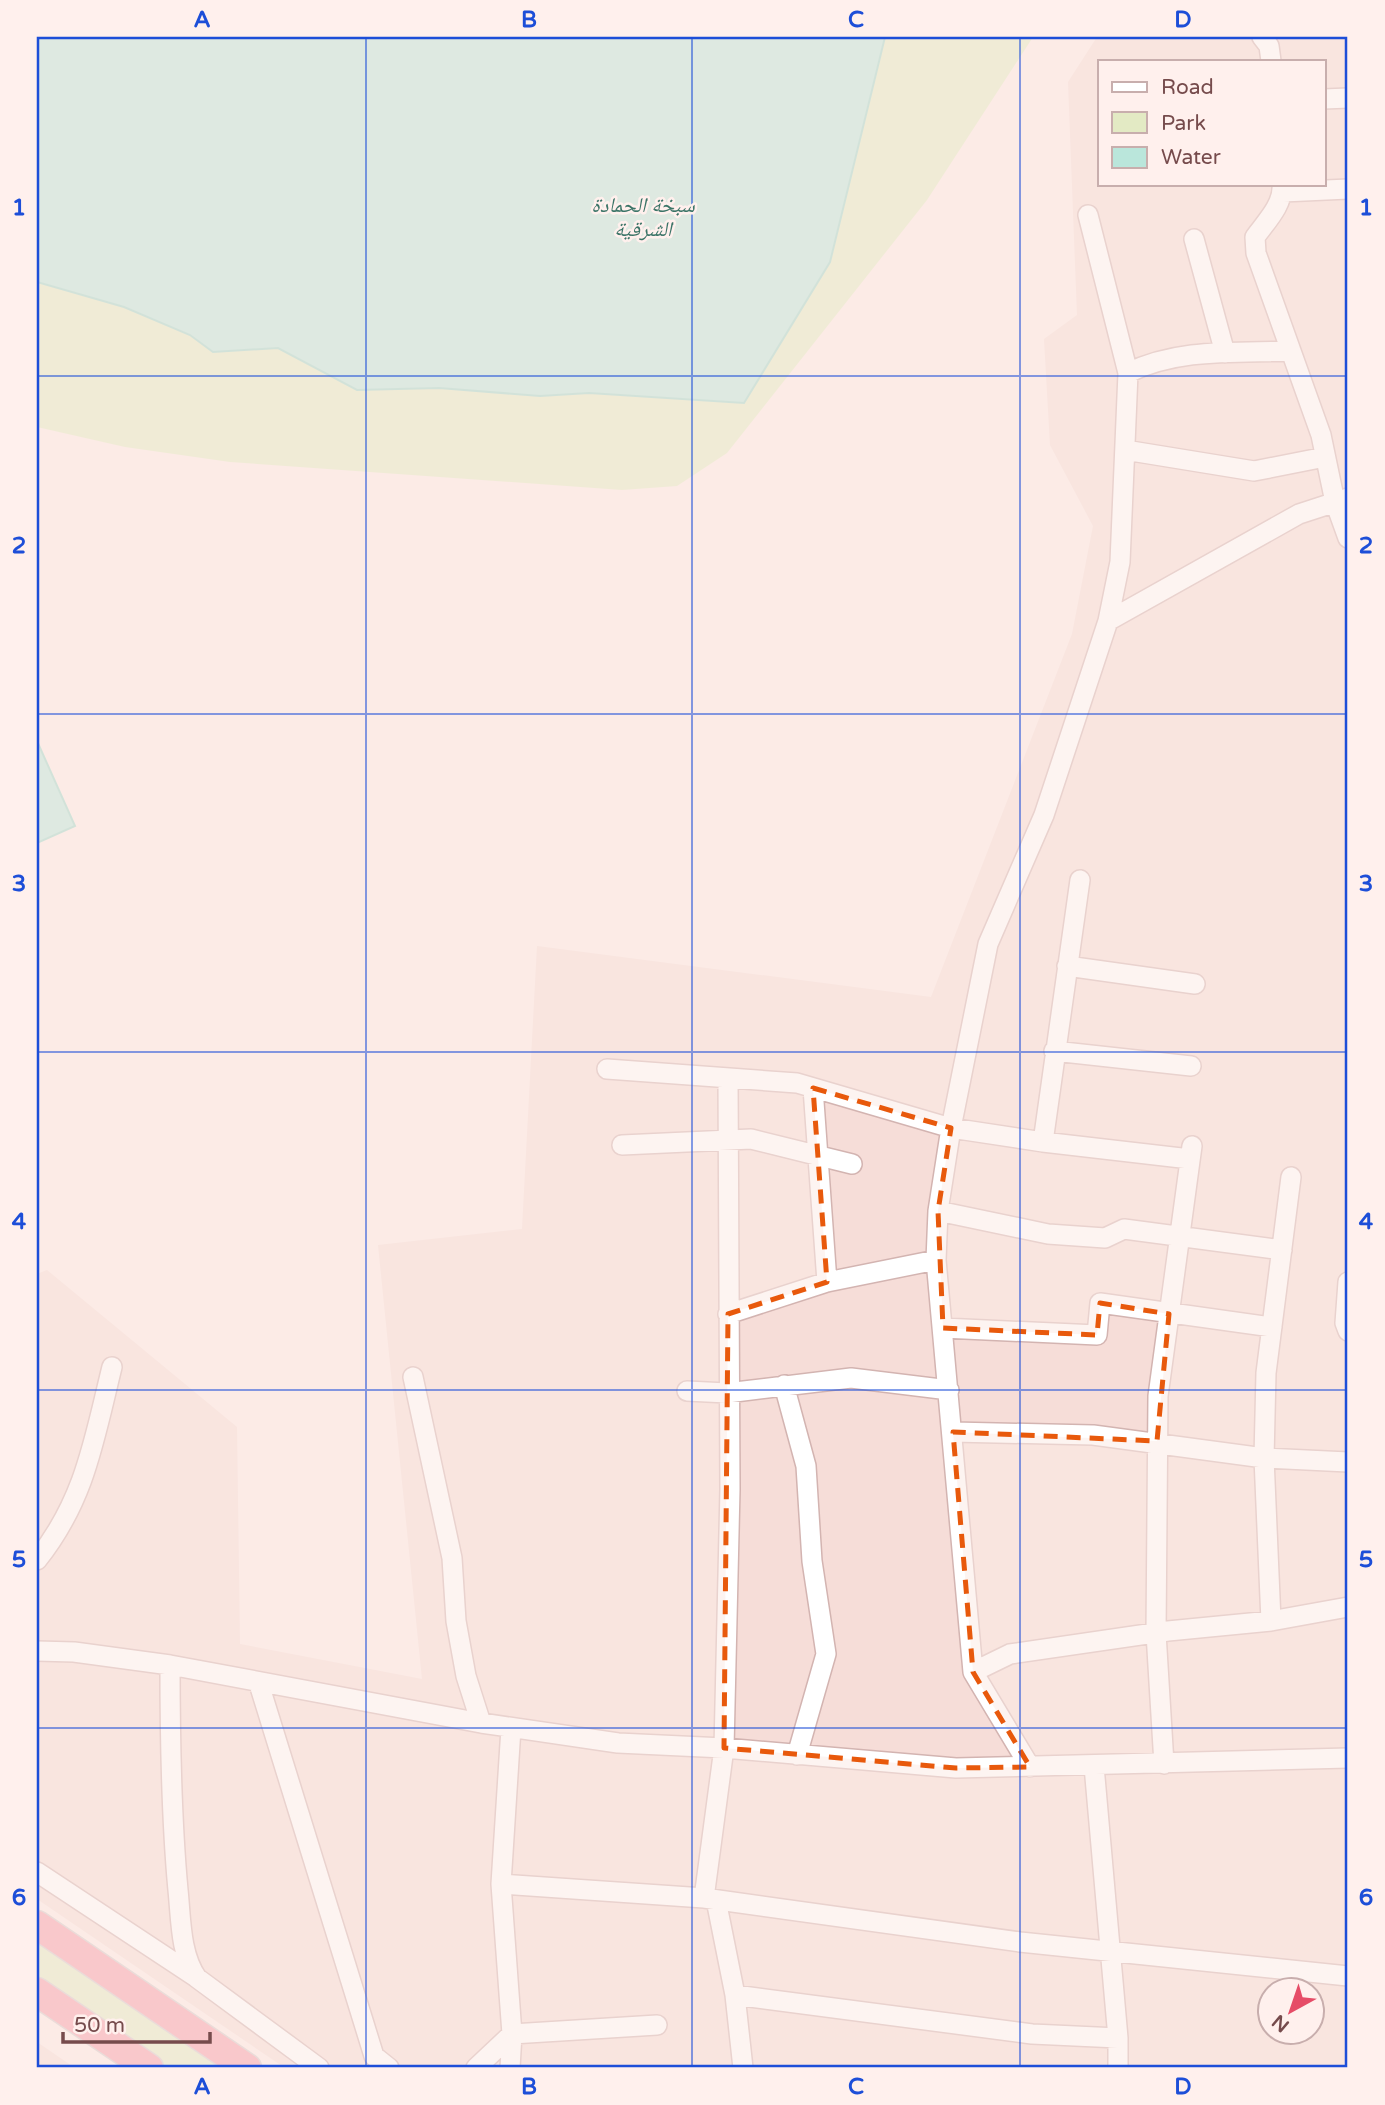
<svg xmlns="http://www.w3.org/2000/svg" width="1385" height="2105" viewBox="0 0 1385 2105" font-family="'Varela Round','Noto Naskh Arabic',sans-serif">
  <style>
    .residential { fill: #f6ddd8; fill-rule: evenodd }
    .green { fill: #e3eac4 }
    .water { fill: #bae6db; stroke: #a1d8cb; stroke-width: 2 }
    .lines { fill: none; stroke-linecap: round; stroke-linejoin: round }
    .minor-casing { stroke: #d3b4b1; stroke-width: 22 }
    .highway-casing { stroke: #d6c9c9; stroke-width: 31 }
    .minor { stroke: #fff; stroke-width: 19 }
    .highway { stroke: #f69daa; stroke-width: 28 }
    .marked { fill: none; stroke: #e8590c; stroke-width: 5; stroke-dasharray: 14 9; stroke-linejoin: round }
    .grid { fill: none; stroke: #1d4ed8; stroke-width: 2; stroke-opacity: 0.55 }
    .labels { text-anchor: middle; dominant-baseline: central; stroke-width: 5; stroke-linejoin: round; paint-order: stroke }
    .water-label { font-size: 21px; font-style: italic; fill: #3b7467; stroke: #fff0ed }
    .neatline { fill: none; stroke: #1d4ed8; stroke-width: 2.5 }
    .grid-label { font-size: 23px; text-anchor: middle; font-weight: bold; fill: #1d4ed8 }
  </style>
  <rect width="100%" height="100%" fill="#fcebe6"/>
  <path class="residential" d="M1097,37H1348V2068H285L37,1899V1274L47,1270L237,1427L240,1644L422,1679L378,1245L522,1229L537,946L931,997L1072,634L1093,526L1050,445L1044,339L1077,315L1068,82ZM1100,61H1324V184H1100ZM1270,1990H1312V2032H1270Z
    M37,2042L75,2068H37Z"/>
  <path class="green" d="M885,37H1033L927,200L727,453L677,486L622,490L230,462L125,447L37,427V282L40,281L124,307L190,335L213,352L278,348L357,390L439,388L540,396L589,393L830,262Z
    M37,1940L222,2068H159L37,1983Z"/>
  <path class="water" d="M37,37H885L830,262L744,403L589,393L540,396L439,388L357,390L278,348L213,352L190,335L124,307L37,282Z
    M37,741L75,826L37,843Z"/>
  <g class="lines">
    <g class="minor-casing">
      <path id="minor" d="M1262,37L1269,46L1271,61
        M1324,99L1348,98
        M1282,184C1284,204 1266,222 1255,237L1256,253L1321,435L1335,502L1348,538
        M1283,192L1348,189
        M1194,239L1225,353
        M1128,373C1178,348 1236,353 1291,351
        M1125,450L1254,471L1325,457
        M1108,621L1299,514L1348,498
        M1067,966L1195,984
        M1054,1051L1191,1066
        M607,1069L797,1083L951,1128L1043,1142L1190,1159
        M813,1088L827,1282
        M1043,1142L1080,880
        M622,1145L751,1139L852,1164
        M938,1211L1048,1234L1105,1238L1124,1229L1282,1250
        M1348,1282L1345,1323L1348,1331
        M728,1314L827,1282L936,1260
        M943,1328L1097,1335L1100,1303L1272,1327
        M413,1377L452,1558L456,1621L466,1676L481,1723
        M784,1385L806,1466L812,1561L826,1654L797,1755
        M687,1391L727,1393L851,1378L949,1390
        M953,1432L1093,1435L1264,1458L1348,1462
        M37,1560C85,1500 94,1440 112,1367
        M1271,1621L1264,1458L1266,1373L1291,1177
        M37,1651L74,1652L170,1665L481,1723L618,1743L724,1748L956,1768L1348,1758
        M170,1665C170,1740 171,1815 178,1890C181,1918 180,1954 197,1978L319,2068
        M973,1672L1010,1654L1168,1631L1271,1621L1348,1607
        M259,1684L374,2056L389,2068
        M1164,1764L1156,1633L1158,1396L1192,1146
        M1094,1766L1118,2038V2068
        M1030,1767L973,1672L936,1260L938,1211L951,1128L988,944L1044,815L1108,621L1120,562L1128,373L1088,215
        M37,1872L196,1977
        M501,1884L704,1898L1020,1942L1348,1976
        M704,1898L724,1748L730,1489L728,1078
        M716,1900L735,1995L743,2068
        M735,1995L1032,2034L1118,2038
        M476,2068L512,2034L657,2025
        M510,2068L512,2034L501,1884L511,1728"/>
    </g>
    <g class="highway-casing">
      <path id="highway" d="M37,1925L247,2068
        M37,1992L149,2068"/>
    </g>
    <use href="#minor" class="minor"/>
    <use href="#highway" class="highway"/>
  </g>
  <path d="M0 0H1385V2105H0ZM813,1088L951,1128L938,1211L943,1328L1097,1335L1100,1303L1169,1314L1157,1441L953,1432L973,1672L1030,1767L956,1768L724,1748L728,1314L827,1282Z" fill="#fcebe6" fill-opacity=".55" fill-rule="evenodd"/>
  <path class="marked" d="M813,1088L951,1128L938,1211L943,1328L1097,1335L1100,1303L1169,1314L1157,1441L953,1432L973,1672L1030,1767L956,1768L724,1748L728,1314L827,1282Z"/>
  <path class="grid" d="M366,37V2068M692,37V2068M1020,37V2068M37,376H1348M37,714H1348M37,1052H1348M37,1390H1348M37,1728H1348"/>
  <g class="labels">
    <g class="water-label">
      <text x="643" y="205">سبخة الحمادة<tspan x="643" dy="24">الشرقية</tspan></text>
    </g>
  </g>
  <rect width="1385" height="2105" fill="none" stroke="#fff0ed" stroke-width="77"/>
  <rect x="1098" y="60" width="228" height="126" fill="#fff0ed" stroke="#c8aead" stroke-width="2"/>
  <rect x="1112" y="82" width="35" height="10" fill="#ffffff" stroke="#c8aead" stroke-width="2"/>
  <text x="1161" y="94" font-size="21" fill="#764b4c">Road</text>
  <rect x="1112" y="112" width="35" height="21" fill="#e3eac4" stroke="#c8aead" stroke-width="2"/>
  <text x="1161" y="130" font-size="21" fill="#764b4c">Park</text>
  <rect x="1112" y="147" width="35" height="21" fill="#bae6db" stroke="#c8aead" stroke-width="2"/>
  <text x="1161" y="164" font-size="21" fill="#764b4c">Water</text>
  <g transform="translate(1291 2011) rotate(220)"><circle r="33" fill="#fff0ed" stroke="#c8aead" stroke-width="2"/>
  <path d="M0-5L12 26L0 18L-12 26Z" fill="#e64c67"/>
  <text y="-10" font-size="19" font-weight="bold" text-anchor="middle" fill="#764b4c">N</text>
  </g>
  <path d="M63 2032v10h147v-10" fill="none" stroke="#764b4c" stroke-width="3.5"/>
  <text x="74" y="2032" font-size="21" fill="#764b4c" stroke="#fff0ed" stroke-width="5" paint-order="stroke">50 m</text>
  <rect x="38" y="38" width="1308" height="2028" class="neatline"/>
  <g class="grid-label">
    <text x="202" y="27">A</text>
    <text x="529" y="27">B</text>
    <text x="856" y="27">C</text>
    <text x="1183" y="27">D</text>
    <text x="19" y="215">1</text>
    <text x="1366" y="215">1</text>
    <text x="19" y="553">2</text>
    <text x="1366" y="553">2</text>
    <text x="19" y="891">3</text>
    <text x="1366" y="891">3</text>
    <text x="19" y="1229">4</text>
    <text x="1366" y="1229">4</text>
    <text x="19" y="1567">5</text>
    <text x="1366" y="1567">5</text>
    <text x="19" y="1905">6</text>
    <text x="1366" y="1905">6</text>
    <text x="202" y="2094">A</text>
    <text x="529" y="2094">B</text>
    <text x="856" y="2094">C</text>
    <text x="1183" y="2094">D</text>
  </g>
</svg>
